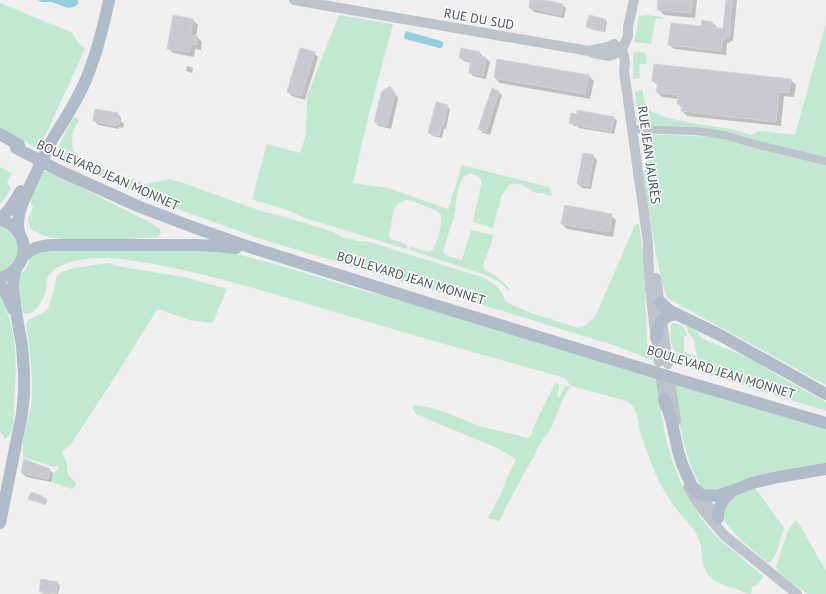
<svg xmlns="http://www.w3.org/2000/svg" width="826" height="594" viewBox="0 0 826 594" font-family="'PT Sans',sans-serif">
  <style>
    .green { fill: #c1e9d2 }
    .water { fill: #93cee1 }
    .shadow { fill: #0003 }
    .building { fill: #c9cad0; stroke: #d2d4d9 }
    .lines { fill: none; stroke-linecap: round; stroke-linejoin: round }
    .minor { stroke: #bec4cb; stroke-width: 8 }
    .tertiary { stroke: #bec4cb; stroke-width: 10 }
    .primary { stroke: #b0bcca; stroke-width: 12 }
    .primary-bridge { stroke: #b0bcca; stroke-width: 12 }
    .labels { text-anchor: middle; dominant-baseline: central; stroke-width: 3; stroke-linejoin: round; paint-order: stroke }
    .street-label { font-size: 13px; fill: #485059; stroke: #fff }
  </style>
  <rect width="100%" height="100%" fill="#f0eeee"/>
  <path class="green" d="M0,3L71,32L81,46L85,48L79,62L39,149L25,142L0,128Z
    M339,15L393,24L368,118L353,183L388,188L448,209L462,165L549,187L552,195L549,196L543,193C534,195 529,188 522,185C517,183 513,184 509,185L502,195L493,228L473,222L476,207L481,185V179L472,173L464,176L460,184L456,200L455,213L443,251L444,254L448,256L462,260L471,230L493,235L491,245L484,261L483,267L486,271L496,276L503,282L510,289L509,291L500,282L483,274L410,250V246C416,248 425,253 431,251C436,249 443,222 441,217C441,215 439,213 438,212C434,209 411,200 406,200C404,201 400,202 398,204C392,209 391,228 389,236L392,240L401,242L407,245L406,249L302,217L293,212L252,199L267,144L300,153L306,135L307,96Z
    M646,15L663,17V19L656,18L651,44L634,42L639,16Z
    M826,23V385L667,298L662,283L652,232L647,202L644,171L649,168L644,134L718,137L693,127L643,125C639,123 637,122 635,118H638L635,92L642,89C644,95 644,103 647,107C655,120 709,125 724,128C733,129 742,132 751,135L759,131L795,135Z
    M637,52C648,52 647,54 646,64H639L640,78L634,79H633V53Z
    M73,117H76L79,121L76,125L73,133L72,141L73,150L78,156L84,158L93,164L105,170L115,172L128,179H133L145,184L152,183L170,179L189,185L261,211L278,215L321,228L333,232L342,237L358,241L369,242L482,277C497,285 499,287 506,302L531,313L578,328L586,325L595,317L635,225L639,224L644,260L647,344L654,361L619,347L519,316L420,287L258,238L194,215L139,194L99,175L51,155L58,148Z
    M0,167L12,173L7,182L11,189L2,202L0,203Z
    M49,171L58,174L78,186L149,222L160,229L161,233L158,237L131,239L66,240L45,236L30,229L28,220L33,207L30,200L43,172Z
    M0,227C16,232 24,250 13,264C10,268 4,271 0,273Z
    M54,249L203,250L233,253L282,266L347,286L402,301L658,377L660,402V411L662,417L666,440L673,463L684,490L700,517L717,537L763,576V577C760,582 758,586 752,587L751,594C745,594 740,590 734,588C719,584 707,580 703,563C701,554 702,545 698,537C693,527 684,519 677,510C666,495 656,478 650,460C646,450 643,440 640,431C638,424 638,416 635,410C633,406 630,404 627,401L571,386C567,391 563,397 561,403C556,415 553,429 543,439L507,505L499,522L496,520L488,518L501,494L506,480L516,459L499,449L416,414L412,408L415,405L428,407L447,413L479,426L528,438L531,436C536,417 547,401 555,383L556,382C561,386 559,390 557,395L559,398L565,386H571L565,378C483,355 400,332 318,307C254,288 189,268 122,259C101,257 69,257 53,271C51,273 48,276 47,279C46,282 47,287 46,290C43,300 35,317 23,313L19,284V280L20,276L27,266L31,257L34,254Z
    M109,263L117,266L184,277L227,289L214,320L211,323L190,320L161,310H157L113,380L71,444L62,452L67,463L68,475L76,483V486L72,489L49,481C50,479 52,476 53,474C56,471 58,471 59,466L58,465L54,467L23,457C21,437 30,418 32,399C33,374 30,349 26,325L28,320L43,313L48,309L50,304L57,276L63,271H66L73,268Z
    M0,296C18,330 17,365 14,402C14,412 14,421 12,430L9,436L4,439L3,434L0,432Z
    M674,323C682,324 686,329 687,336H684V351L697,357L694,340L688,332L687,327L688,325L694,329L701,337L708,341L751,359L789,382L826,402V411L674,364L673,361L675,352L671,343L670,334L671,325Z
    M673,382L826,428V465L717,491L703,489C683,460 678,416 673,382Z
    M755,488L784,528L776,553L771,562H766L739,538L728,526L724,519V514L726,504L734,495Z
    M795,520L798,522L826,571V594H807L777,571L776,566C781,555 783,543 788,531C790,527 792,524 795,520Z"/>
  <path class="water" d="M38,0H78V4L74,7L68,8L52,2H42Z
    M406,31L441,41L443,42V46L441,48H439L405,39L404,37Z"/>
  <path class="shadow" d="M531,0H539L563,5L566,8L564,18L534,12L530,8Z
    M660,0H697L695,18L664,15L658,9Z
    M727,0H737L733,41H730V43H727L726,55L674,49L669,45L712,23L717,27V29L724,30Z
    M193,20L198,25L196,37H197L202,42L201,50L195,49L194,57L173,53L168,48Z
    M605,20L607,22L605,32L590,29L587,27Z
    M314,53L318,57L305,100L292,96L288,92Z
    M480,53L483,56V58H486L490,62L486,79L473,76L470,73L471,63L464,61L460,58Z
    M187,66L193,68L192,73L186,71Z
    M589,76L594,81L590,99L500,83L495,78Z
    M791,80L796,85L794,97L784,96L781,126L687,116L682,111L683,109L678,104V99L662,97L657,92L658,86L653,81Z
    M390,87L394,91L398,99L391,129L379,126L375,122Z
    M498,91L502,95L490,135L483,133L480,129Z
    M447,106L450,109L446,129H444L442,138L433,136L429,133Z
    M118,114L121,118V121L124,124L123,128L119,127V129L98,125L94,121Z
    M614,118L617,121L614,134L579,128L577,126H574L570,122Z
    M593,156L597,160L591,189L582,188L578,184Z
    M611,215L616,220L613,237L567,229L562,224Z
    M49,469L53,473L51,482L26,477L22,473Z
    M42,496L47,500L45,505L35,501V502L29,499Z
    M58,583L60,586L58,594H49L42,593L40,590Z"/>
  <path class="building" d="M530,0H545L563,4L561,15L529,8Z
    M658,0H692L691,13L657,10Z
    M726,0H732L729,37H726V39H723L721,51L668,45L671,23L701,26L702,20L713,22L712,27L723,29Z
    M173,15L193,19L190,35L197,36L196,45L191,44L189,52L167,49Z
    M589,15L605,19L603,31L586,27Z
    M300,48L315,52L301,96L287,92Z
    M461,48L480,52L479,56L486,57L483,76L469,73L471,60L459,58Z
    M497,59L589,75L585,94L494,78Z
    M654,64L791,79L789,93L779,92L776,122L681,111L682,105L677,104L678,95L656,92L658,82L652,81Z
    M390,86L395,94L387,126L374,122L382,91Z
    M492,88L499,91L486,132L478,129Z
    M436,102L448,105L443,126H441L439,136L428,133Z
    M95,109L118,113L117,119H120L119,125L116,124L115,126L93,121Z
    M577,110L614,117L611,132L575,125V124L569,123L571,113L577,114Z
    M583,153L594,155L588,186L577,184Z
    M565,205L612,214L609,232L561,224Z
    M24,459L50,469L48,479L21,473Z
    M31,492L43,496L42,497L46,498L43,504L34,500L33,501L28,499Z
    M41,579L58,582L56,594L39,591Z"/>
  <g class="lines">
    <path class="minor" d="M632,129L695,131L712,133L727,136L762,146L826,161"/>
    <path class="tertiary" d="M294,0L589,51L593,53L609,56L617,53L622,50L628,36V27L634,0
      M614,44C625,51 626,59 624,71L648,243C648,283 654,323 659,362
      M589,51L608,47L614,44
      M656,278L668,364
      M661,379L665,407
      M670,381L676,421
      M688,487L695,499L702,509L724,535L797,594
      M698,489L711,510L716,516"/>
    <path class="primary" d="M0,134L19,145
      M60,171L140,207L190,226L240,244L428,303L690,383L826,423
      M0,218L9,210L21,191
      M0,220C32,229 31,269 0,278
      M19,233C15,215 24,200 31,184C38,169 45,154 52,140C63,122 75,104 84,84C96,57 103,29 109,0
      M23,257C31,248 40,246 52,245H196L217,246L236,248
      M0,285L5,292L13,309
      M660,302L670,311L718,334L826,394
      M656,338C659,323 661,316 677,314
      M664,399L671,419L678,451L682,464L690,482L695,492L699,494L702,495L717,496L732,491L752,483L778,477L826,469
      M718,518C718,507 722,500 731,492
      M0,523L22,414L24,394V373L22,346L17,318L13,287L14,276L16,269"/>
    <path class="primary-bridge" d="M16,148L60,171"/>
  </g>
  <g class="labels">
    <g class="street-label">
      <text transform="translate(479 19) rotate(10)">RUE DU SUD</text>
      <text transform="translate(649 155) rotate(82)">RUE JEAN JAURÈS</text>
      <text transform="translate(108 175) rotate(24)">BOULEVARD JEAN MONNET</text>
      <text transform="translate(411 278) rotate(17)">BOULEVARD JEAN MONNET</text>
      <text transform="translate(721 372) rotate(17)">BOULEVARD JEAN MONNET</text>
    </g>
  </g>
</svg>
